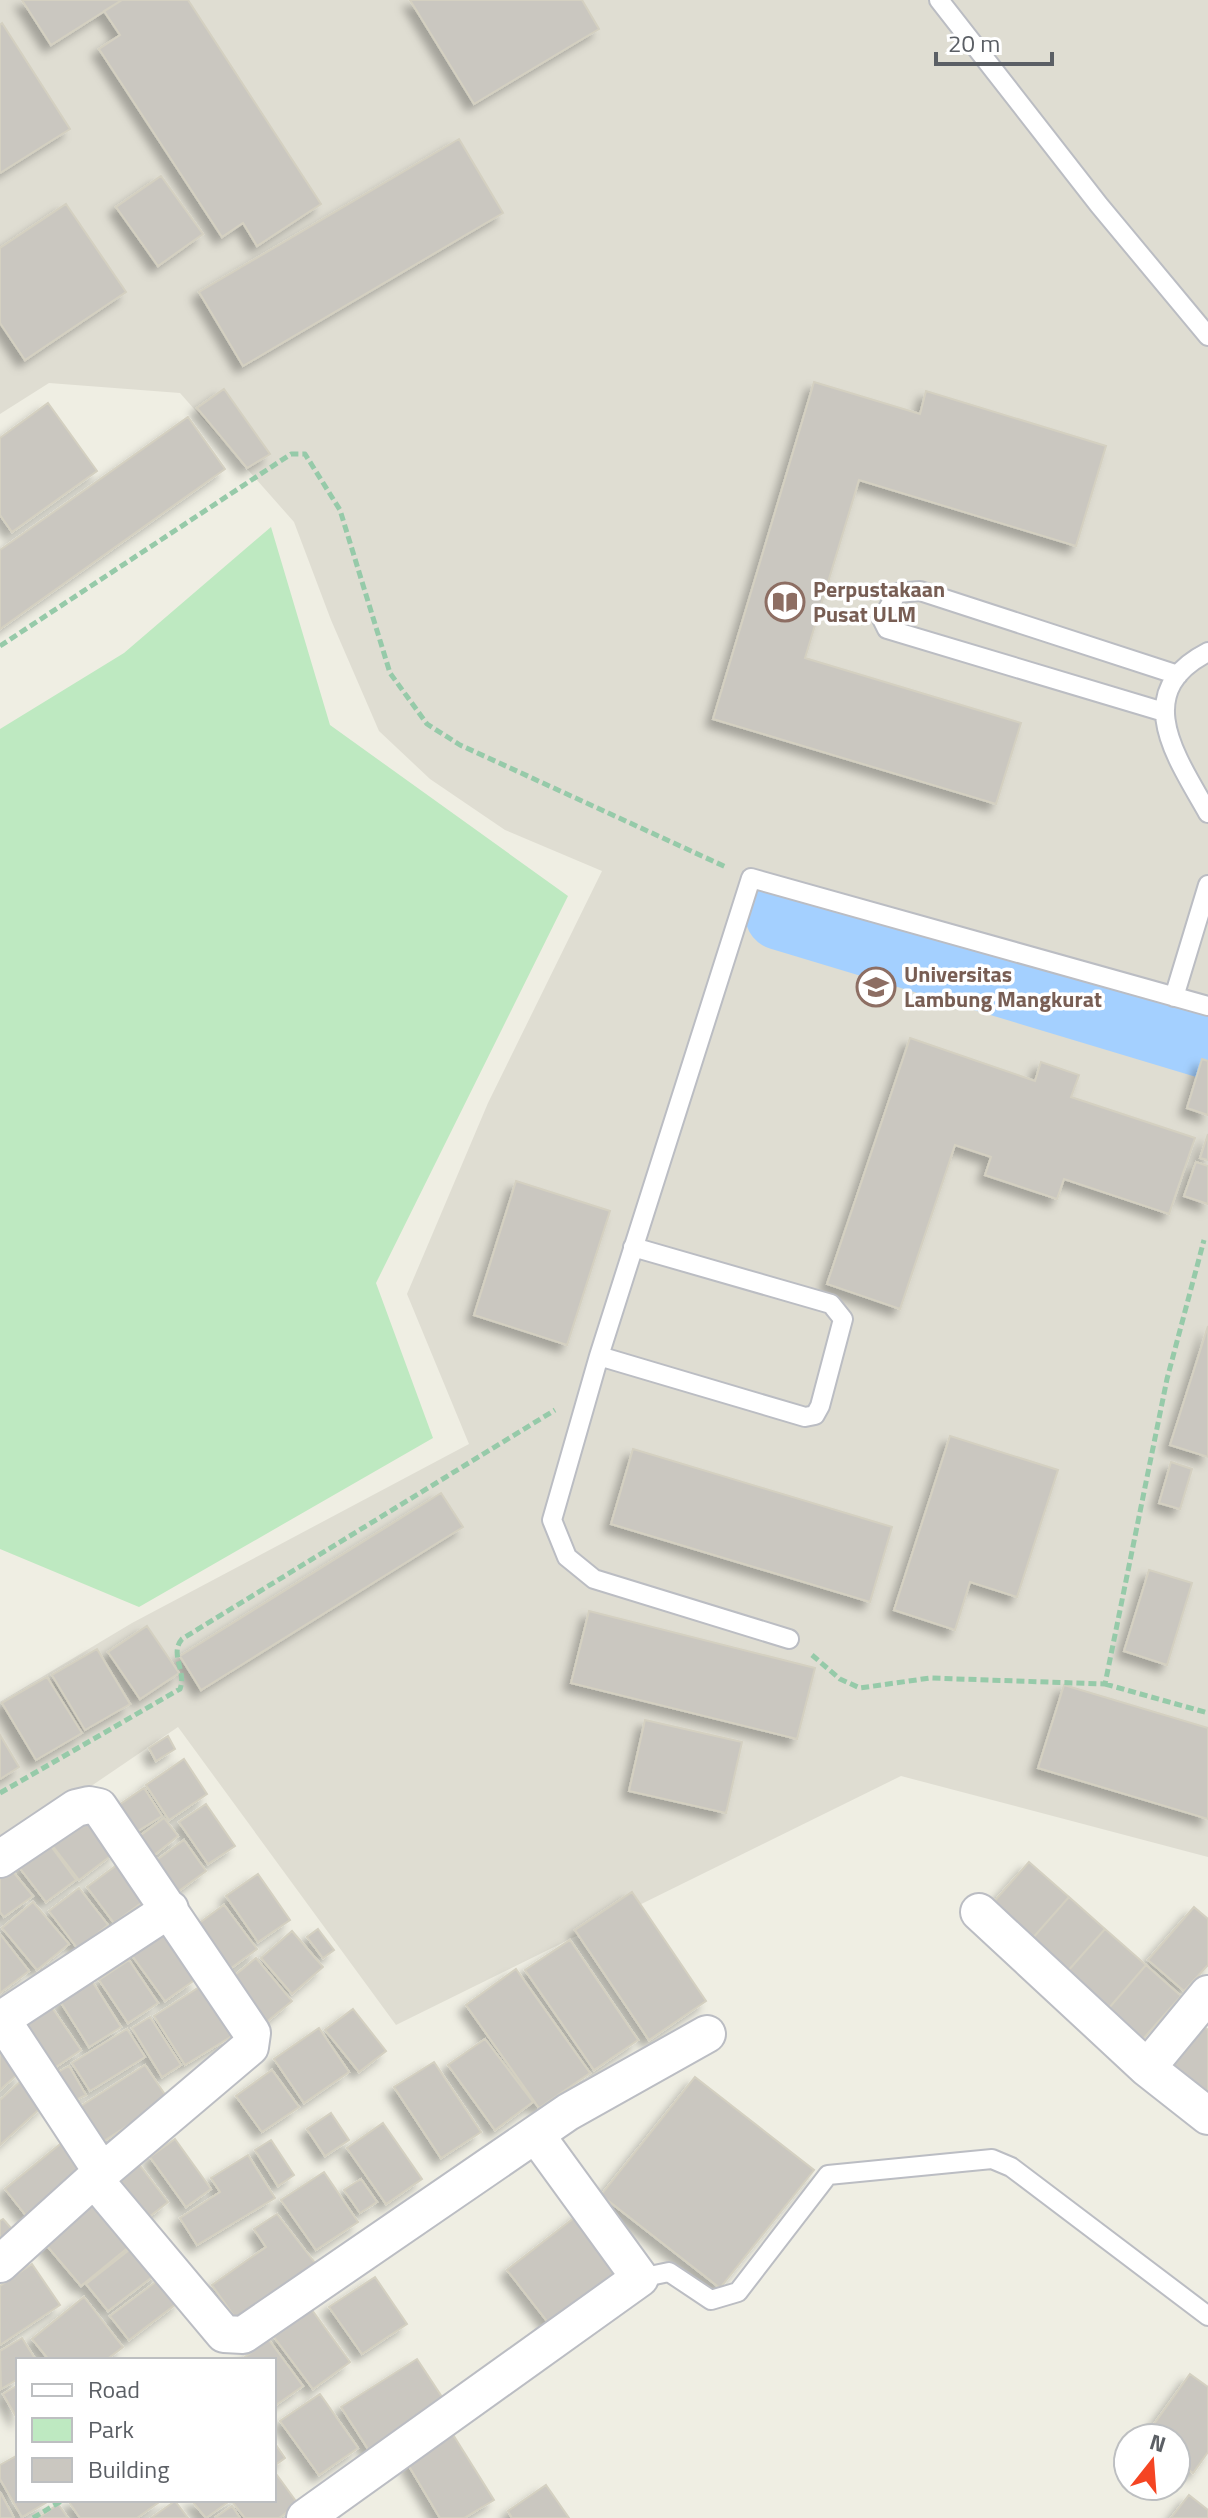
<svg xmlns="http://www.w3.org/2000/svg" width="1208" height="2518" viewBox="0 0 1208 2518" font-family="'Titillium Web',sans-serif">
  <style>
    .education { fill: #dfddd2 }
    .green { fill: #bee9c1 }
    .lines { fill: none; stroke-linecap: round; stroke-linejoin: round }
    .river { stroke: #a4d0ff; stroke-width: 70 }
    .building { fill: #cac7c0; stroke: #d4d0c1; stroke-width: 2; filter: url(#shadow) }
    .lane-casing { stroke: #bbbdc3; stroke-width: 22 }
    .street-casing { stroke: #bbbdc3; stroke-width: 40 }
    .path { stroke: #96caa9; stroke-width: 5; stroke-dasharray: 8 4; stroke-linecap: butt }
    .lane { stroke: #fff; stroke-width: 18 }
    .street { stroke: #fff; stroke-width: 36 }
    .labels { text-anchor: middle; dominant-baseline: central; stroke-width: 7; stroke-linejoin: round; paint-order: stroke }
    .education-label { font-size: 22px; font-weight: bold; fill: #785e54; stroke: #fff; text-anchor: start }
  </style>
  <defs>
    <filter id="shadow"><feDropShadow dx="-7" dy="7" stdDeviation="4" flood-color="#0004"/></filter>
  </defs>
  <rect width="100%" height="100%" fill="#efeee3"/>
  <path class="education" d="M0,0H1208V1857L901,1776L396,2025L178,1727L0,1848V1702L132,1623L469,1444L407,1294L488,1103L602,871L505,830L430,779L379,731L331,620L294,522L180,393L49,383L0,414Z"/>
  <path class="green" d="M271,527L330,725L568,896L376,1283L433,1438L139,1607L0,1549V729L124,653Z"/>
  <g class="lines">
    <path class="river" d="M780,915L1208,1044"/>
  </g>
  <path class="building" d="M22,0H122L51,45Z
    M122,0H188L321,204L257,246L243,223L222,237L99,49L120,35L104,11Z
    M410,0H582L599,29L474,104Z
    M2,23L70,129L0,173V25Z
    M459,139L503,213L243,366L199,292Z
    M161,176L203,234L158,266L116,207Z
    M66,204L126,292L25,360L0,323V248Z
    M814,382L920,414L926,391L1106,446L1076,546L859,480L805,658L1021,723L996,804L713,719Z
    M224,389L270,454L247,468L197,408Z
    M48,403L97,471L12,532L0,515V438Z
    M188,417L225,469L0,629V550Z
    M910,1038L1035,1081L1041,1062L1079,1075L1071,1097L1195,1138L1169,1214L1064,1179L1057,1199L985,1175L991,1157L955,1145L900,1309L827,1284Z
    M1202,1059L1208,1061V1115L1187,1108Z
    M1208,1134V1160L1200,1158Z
    M1196,1162L1208,1166V1204L1184,1196Z
    M516,1181L610,1211L567,1345L474,1315Z
    M1208,1326V1457L1170,1445Z
    M950,1436L1058,1470L1017,1597L970,1582L955,1630L894,1610Z
    M633,1449L892,1527L870,1602L611,1524Z
    M1171,1462L1192,1469L1180,1509L1159,1503Z
    M441,1493L463,1527L201,1690L180,1656Z
    M1149,1570L1192,1583L1167,1665L1124,1651Z
    M589,1611L815,1668L797,1739L571,1683Z
    M147,1626L179,1673L140,1699L108,1652Z
    M97,1649L130,1704L85,1730L52,1675Z
    M47,1677L82,1733L36,1760L2,1703Z
    M1064,1685L1208,1728V1819L1038,1768Z
    M645,1720L742,1742L726,1813L629,1791Z
    M0,1735L19,1767L0,1779Z
    M168,1736L175,1749L156,1761L149,1748Z
    M184,1759L207,1794L169,1820L146,1785Z
    M144,1788L162,1816L133,1834L116,1807Z
    M206,1804L235,1846L208,1864L179,1822Z
    M90,1816L117,1851L79,1880L52,1845Z
    M164,1818L178,1836L148,1860L133,1841Z
    M184,1840L206,1871L176,1893L154,1862Z
    M50,1845L76,1880L46,1902L19,1867Z
    M121,1862L148,1898L114,1923L87,1887Z
    M1029,1862L1069,1897L1031,1940L991,1905Z
    M10,1868L33,1896L4,1917L0,1912V1876Z
    M258,1874L290,1920L258,1942L226,1896Z
    M79,1888L108,1925L78,1949L49,1911Z
    M632,1892L706,2001L649,2040L575,1930Z
    M1069,1897L1105,1929L1067,1972L1031,1940Z
    M33,1902L69,1944L37,1970L2,1928Z
    M224,1905L257,1949L227,1971L194,1927Z
    M1194,1907L1208,1919V1965L1184,1991L1148,1960Z
    M318,1929L334,1950L323,1958L307,1937Z
    M1105,1929L1146,1965L1109,2008L1067,1972Z
    M292,1931L323,1967L292,1994L261,1958Z
    M163,1933L196,1979L165,2001L131,1954Z
    M0,1934L29,1971L0,1993Z
    M570,1940L638,2040L594,2070L525,1970Z
    M256,1958L292,2001L264,2024L229,1980Z
    M129,1960L158,2003L128,2023L99,1980Z
    M1146,1965L1181,1996L1143,2039L1109,2008Z
    M516,1969L590,2073L539,2108L466,2005Z
    M92,1981L121,2027L89,2047L60,2001Z
    M201,1986L232,2036L185,2065L154,2016Z
    M51,2006L81,2050L50,2071L20,2026Z
    M353,2009L386,2051L359,2072L325,2030Z
    M150,2017L181,2065L162,2077L132,2028Z
    M1202,2025L1208,2030V2105L1162,2076Z
    M319,2028L349,2072L304,2103L274,2059Z
    M127,2029L145,2057L90,2091L72,2063Z
    M485,2039L533,2102L495,2130L448,2065Z
    M0,2049L21,2071L0,2090Z
    M434,2062L481,2132L441,2158L394,2087Z
    M145,2065L168,2099L104,2141L81,2106Z
    M69,2066L86,2095L68,2104L51,2076Z
    M272,2070L299,2107L262,2132L236,2096Z
    M695,2077L814,2170L720,2288L601,2195Z
    M24,2078L46,2103L0,2145V2100Z
    M331,2113L349,2140L325,2156L307,2129Z
    M383,2123L422,2179L386,2204L347,2148Z
    M175,2139L211,2189L186,2207L150,2157Z
    M271,2140L294,2175L278,2186L255,2150Z
    M64,2141L88,2170L28,2218L5,2189Z
    M132,2155L168,2202L140,2224L103,2177Z
    M248,2155L275,2198L197,2245L180,2218L220,2192L211,2178Z
    M324,2172L358,2222L316,2250L281,2200Z
    M361,2179L377,2202L360,2213L344,2190Z
    M98,2194L136,2241L81,2286L42,2240Z
    M583,2211L631,2271L554,2330L507,2270Z
    M277,2214L319,2268L239,2323L212,2285L266,2247L254,2229Z
    M3,2219L17,2235L0,2249V2221Z
    M138,2243L160,2271L108,2311L86,2284Z
    M32,2264L60,2305L0,2345V2286Z
    M375,2277L407,2324L362,2354L329,2307Z
    M161,2278L180,2301L129,2340L110,2316Z
    M84,2297L123,2347L106,2360H49L32,2339Z
    M312,2310L350,2362L313,2389L274,2337Z
    M22,2338L36,2360H18V2379L1,2389L0,2351Z
    M269,2340L303,2386L276,2405L274,2360L242,2359Z
    M417,2359L446,2403L370,2452L341,2407Z
    M1190,2374L1208,2387V2452L1193,2473L1176,2461V2438H1144Z
    M18,2385V2420L3,2394Z
    M320,2394L358,2448L319,2475L280,2421Z
    M452,2433L494,2500L464,2518H440L406,2461Z
    M274,2442L285,2458L274,2466Z
    M18,2455V2500L47,2502L22,2517L0,2479V2465Z
    M274,2471L298,2504L279,2518H245L231,2500H274Z
    M546,2485L569,2518H512L508,2511Z
    M0,2492L14,2518H0Z
    M1189,2495L1208,2510V2518H1171Z
    M72,2500H162L137,2518H80L69,2502Z
    M191,2500H231L206,2518Z
    M175,2501L188,2518H151Z
    M58,2504L68,2518H39Z
    M232,2506L240,2518H217L216,2517Z"/>
  <g class="lines">
    <g class="lane-casing">
      <path id="lane" d="M939,0L1099,205L1208,336
        M1208,652C1129,692 1177,758 1208,813
        M1164,712L887,629L882,619L897,593L920,591L1178,675
        M1174,997L1208,885
        M599,1356L805,1417L815,1415L820,1406L843,1319L831,1304L633,1247
        M789,1639L594,1579L567,1557L552,1520L599,1356L751,878L1208,1006
        M640,2278L669,2272L711,2300L738,2292L828,2175L992,2159L1011,2167L1208,2316"/>
    </g>
    <g class="street-casing">
      <path id="street" d="M0,1859L76,1808L89,1805L99,1807L252,2033L250,2047L94,2179
        M979,1912L1147,2068L1208,2116
        M0,2017L102,2172
        M2,2019L170,1909
        M1147,2068L1208,1994
        M0,2264L94,2179L224,2334L243,2335L568,2112L707,2034
        M305,2518L640,2278L536,2135"/>
    </g>
    <path class="path" d="M0,646L291,454H305L340,510L390,673L427,724L460,745L726,867
      M812,1655L840,1679L860,1688L930,1678L1105,1684L1167,1379L1204,1240
      M1105,1684L1208,1713
      M0,1793L180,1689C187,1671 169,1654 182,1639L555,1410
      M33,2518L63,2500"/>
    <use href="#lane" class="lane"/>
    <use href="#street" class="street"/>
  </g>
  <defs>
    <g id="library-ring" transform="scale(2)"><circle r="9.5" fill="#fff" stroke="#8d6e63" stroke-width="1.5"/><path d="M-6-4Q-3-5.5-.7-3.5V5Q-3 3-6 4ZM6-4Q3-5.5 .7-3.5V5Q3 3 6 4Z" fill="#8d6e63"/></g>
    <g id="university-ring" transform="scale(2)"><circle r="9.5" fill="#fff" stroke="#8d6e63" stroke-width="1.5"/><path d="M0-5L7-2L0 1L-7-2ZM-4 1L0 2.5L4 1V4Q0 6-4 4Z" fill="#8d6e63"/></g>
  </defs>
  <g fill-rule="evenodd">
    <use href="#library-ring" x="785" y="602"/>
    <use href="#university-ring" x="876" y="987"/>
  </g>
  <g class="labels">
    <g class="education-label">
      <text x="813" y="589">Perpustakaan<tspan x="813" dy="25">Pusat ULM</tspan></text>
      <text x="904" y="974">Universitas<tspan x="904" dy="25">Lambung Mangkurat</tspan></text>
    </g>
  </g>
  <rect x="16" y="2358" width="260" height="144" fill="#ffffff" stroke="#bdbfc1" stroke-width="2"/>
  <rect x="32" y="2384" width="40" height="12" fill="#ffffff" stroke="#bdbfc1" stroke-width="2"/>
  <text x="88" y="2398" font-size="24" fill="#5b5f65">Road</text>
  <rect x="32" y="2418" width="40" height="24" fill="#bee9c1" stroke="#bdbfc1" stroke-width="2"/>
  <text x="88" y="2438" font-size="24" fill="#5b5f65">Park</text>
  <rect x="32" y="2458" width="40" height="24" fill="#cac7c0" stroke="#bdbfc1" stroke-width="2"/>
  <text x="88" y="2478" font-size="24" fill="#5b5f65">Building</text>
  <g transform="translate(1152 2462) rotate(17)"><circle r="38" fill="#ffffff" stroke="#bdbfc1" stroke-width="2"/>
  <path d="M0-6L14 30L0 20L-14 30Z" fill="#f54523"/>
  <text y="-12" font-size="22" font-weight="bold" text-anchor="middle" fill="#5b5f65">N</text>
  </g>
  <path d="M936 52v12h116v-12" fill="none" stroke="#5b5f65" stroke-width="4"/>
  <text x="948" y="52" font-size="24" fill="#5b5f65" stroke="#ffffff" stroke-width="6" paint-order="stroke">20 m</text>
</svg>
